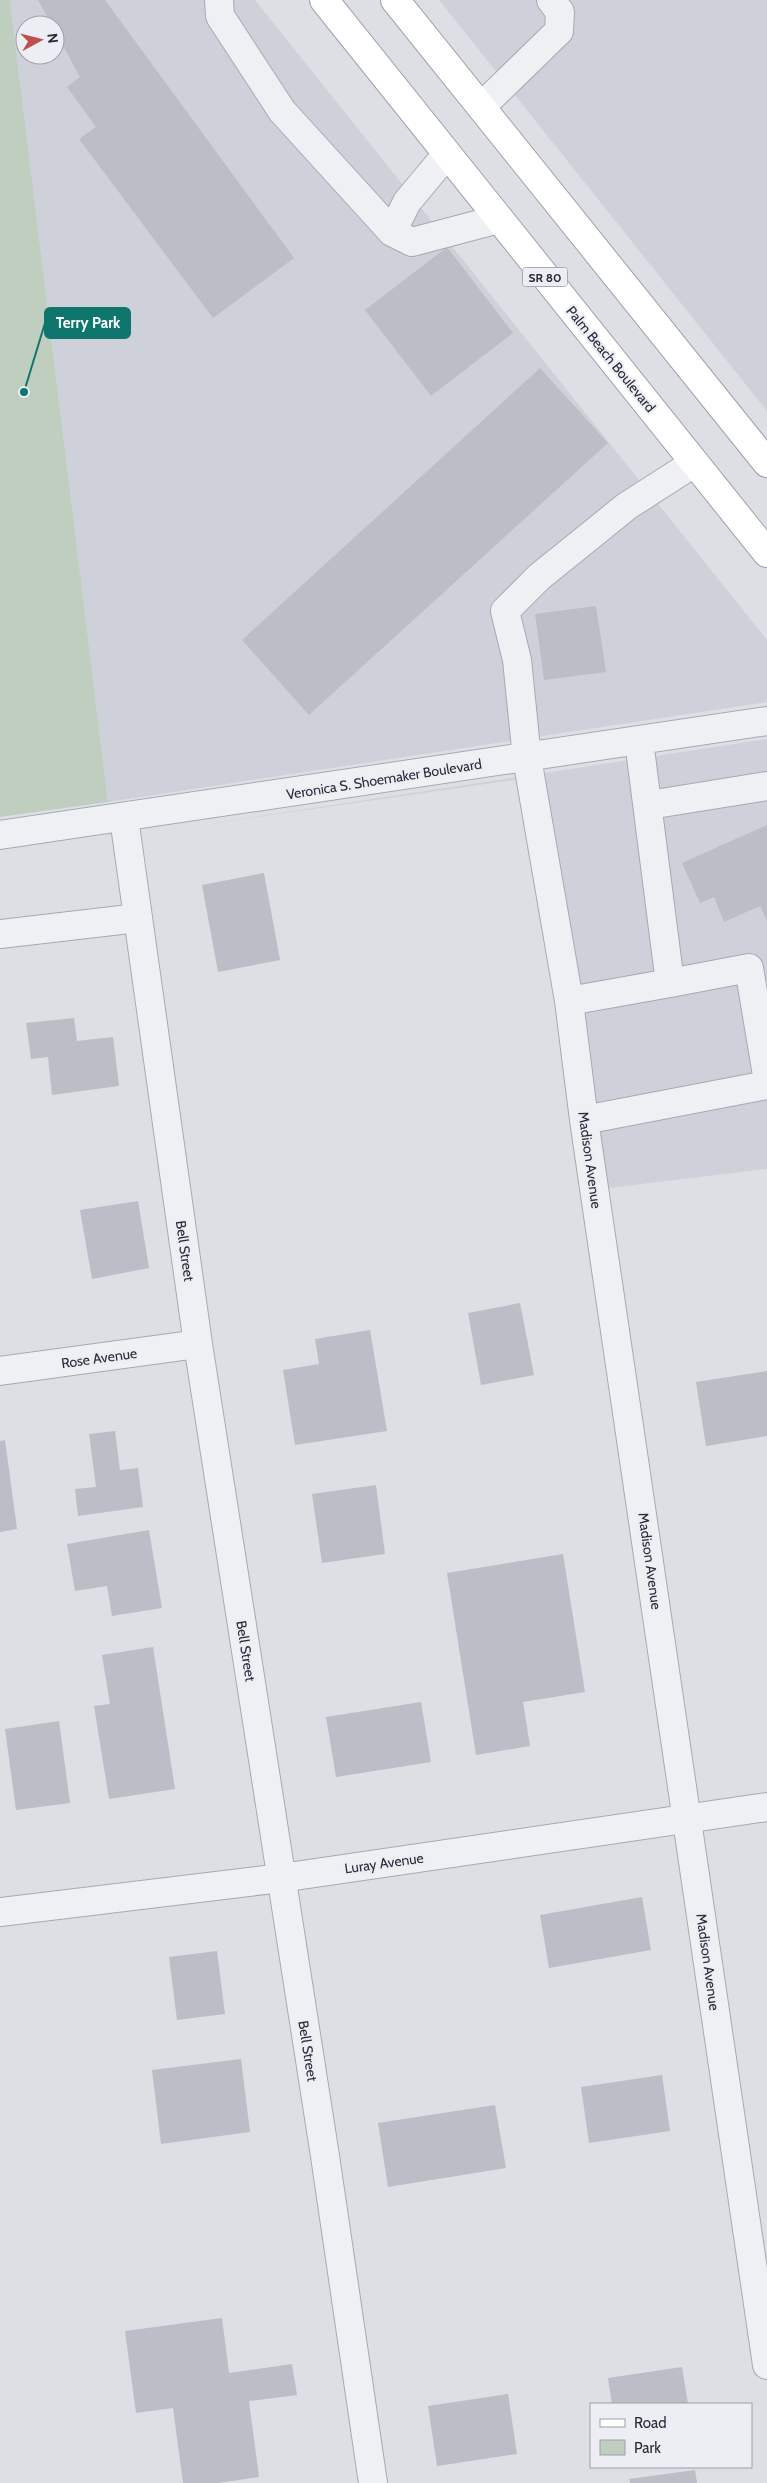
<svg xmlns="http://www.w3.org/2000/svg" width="767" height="2483" viewBox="0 0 767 2483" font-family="Cabin,sans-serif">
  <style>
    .built { fill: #cfd1da; fill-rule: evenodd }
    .green { fill: #c0cebf }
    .building { fill: #bbbdc7 }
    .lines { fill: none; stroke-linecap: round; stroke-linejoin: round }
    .minor-casing { stroke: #a7a9b2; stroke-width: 30 }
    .major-casing { stroke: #9da1b0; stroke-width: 30 }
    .minor { stroke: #eff0f4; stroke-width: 28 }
    .major { stroke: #fff; stroke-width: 28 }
    .labels { text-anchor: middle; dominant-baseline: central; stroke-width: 4.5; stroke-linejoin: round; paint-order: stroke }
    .shield { fill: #eceef3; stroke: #636672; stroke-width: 1 }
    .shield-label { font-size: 12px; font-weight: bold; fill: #282b3a }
    .street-label { font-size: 14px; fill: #282b3a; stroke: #eceef3 }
    .leader { fill: none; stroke: #0f766e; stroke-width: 2 }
    .callout-dot { fill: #0f766e; stroke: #eceef3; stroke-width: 2 }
    .callout { fill: #0f766e; stroke: #0f766e; stroke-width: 2 }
    .callout-label { font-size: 15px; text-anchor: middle; font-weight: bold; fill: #fff }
  </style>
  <rect width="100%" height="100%" fill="#dddfe5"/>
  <path class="built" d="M10,0H255L767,640V702L108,802ZM25,25H55V55H25Z
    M439,0H767V411Z
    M767,739V1169L592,1190L535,777L189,827Z"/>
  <path class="green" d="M0,0H10L108,802L0,817Z"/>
  <path class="building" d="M38,0H105L294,258L213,318L79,139L96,127L67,87L80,77L55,31V25H52Z
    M447,247L513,333L431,396L365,310Z
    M540,368L608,443L309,715L242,640Z
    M596,606L606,672L544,680L535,614Z
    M767,825V921L760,906L724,922L714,897L700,903L682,863Z
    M264,873L280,960L218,972L202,885Z
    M74,1018L77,1041L113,1037L119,1086L52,1095L48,1057L31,1059L26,1023Z
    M138,1201L149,1268L92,1279L80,1210Z
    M520,1303L534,1375L481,1385L468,1313Z
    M370,1330L387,1431L295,1445L283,1370L319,1364L315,1339Z
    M767,1371V1436L706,1446L696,1382Z
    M115,1431L120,1470L138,1468L143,1507L78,1516L75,1489L96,1487L89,1434Z
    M5,1440L17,1529L0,1532V1441Z
    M376,1485L385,1554L322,1563L312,1494Z
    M149,1530L162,1608L112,1616L107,1586L75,1591L67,1544Z
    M563,1554L585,1692L523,1702L530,1746L476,1755L447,1573Z
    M153,1647L175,1789L109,1799L94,1706L110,1704L102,1655Z
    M421,1702L431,1762L336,1777L326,1717Z
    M59,1721L70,1803L16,1810L5,1729Z
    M642,1897L651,1950L549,1968L540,1915Z
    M217,1951L225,2014L177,2020L169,1957Z
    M241,2059L250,2132L161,2144L152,2070Z
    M662,2075L670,2131L589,2143L581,2087Z
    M495,2105L506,2168L388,2187L378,2123Z
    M222,2318L229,2373L292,2364L297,2395L249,2401L259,2477L218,2483H183L173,2408L136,2413L125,2331Z
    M682,2367L688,2404H612L608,2378Z
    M508,2394L517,2454L437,2466L428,2406Z
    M695,2470L697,2483H630L629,2479Z"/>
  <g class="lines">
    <g class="minor-casing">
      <path id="minor" d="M219,0L220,16L282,111L392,232L412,242L499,219
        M481,107L559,31L560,12L551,0
        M392,232L407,202L447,154
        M694,463L627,506L539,577L505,611L517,660L527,758L569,1001L584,1120L767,2365
        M649,805L767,786
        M124,818L198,1344L325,2156L373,2483
        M0,835L767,721
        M0,934L138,918
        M670,983L749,968L767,1075
        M569,1001L670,983L639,741
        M584,1120L767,1085
        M0,1371L198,1344
        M0,1912L281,1878L767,1807"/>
    </g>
    <g class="major-casing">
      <path id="major" d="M324,0L767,553
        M395,0L767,463"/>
    </g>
    <use href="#minor" class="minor"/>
    <use href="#major" class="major"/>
  </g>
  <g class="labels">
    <rect class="shield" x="522.5" y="267.5" width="45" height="19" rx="4"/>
    <g class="shield-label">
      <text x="545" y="277">SR 80</text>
    </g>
    <g class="street-label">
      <text transform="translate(611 359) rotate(51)">Palm Beach Boulevard</text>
      <text transform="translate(384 779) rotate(-9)">Veronica S. Shoemaker Boulevard</text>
      <text transform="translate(590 1160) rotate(82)">Madison Avenue</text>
      <text transform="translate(185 1251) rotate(82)">Bell Street</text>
      <text transform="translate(99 1358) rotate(-8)">Rose Avenue</text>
      <text transform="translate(650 1561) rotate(82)">Madison Avenue</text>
      <text transform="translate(246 1651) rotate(81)">Bell Street</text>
      <text transform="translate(384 1863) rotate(-8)">Luray Avenue</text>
      <text transform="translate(708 1962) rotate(82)">Madison Avenue</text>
      <text transform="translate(308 2051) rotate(81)">Bell Street</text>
    </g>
  </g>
  <path class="leader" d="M24 392L45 323"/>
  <circle class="callout-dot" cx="24" cy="392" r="5"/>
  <rect class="callout" x="45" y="308" width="85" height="30" rx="5"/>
  <g class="callout-label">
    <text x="88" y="328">Terry Park</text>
  </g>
  <rect x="590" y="2403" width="162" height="65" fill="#eceef3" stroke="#9ea0a9"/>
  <rect x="600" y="2419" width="25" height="8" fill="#ffffff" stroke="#9ea0a9"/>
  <text x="634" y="2428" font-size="15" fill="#282b3a">Road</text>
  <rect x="600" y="2440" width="25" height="15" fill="#c0cebf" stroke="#9ea0a9"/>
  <text x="634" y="2453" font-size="15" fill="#282b3a">Park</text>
  <g transform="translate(40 40) rotate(83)"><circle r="24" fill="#eceef3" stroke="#9ea0a9"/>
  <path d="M0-4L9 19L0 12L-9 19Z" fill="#bf4f4c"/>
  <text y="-8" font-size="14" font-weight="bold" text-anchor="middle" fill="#282b3a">N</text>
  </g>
</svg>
